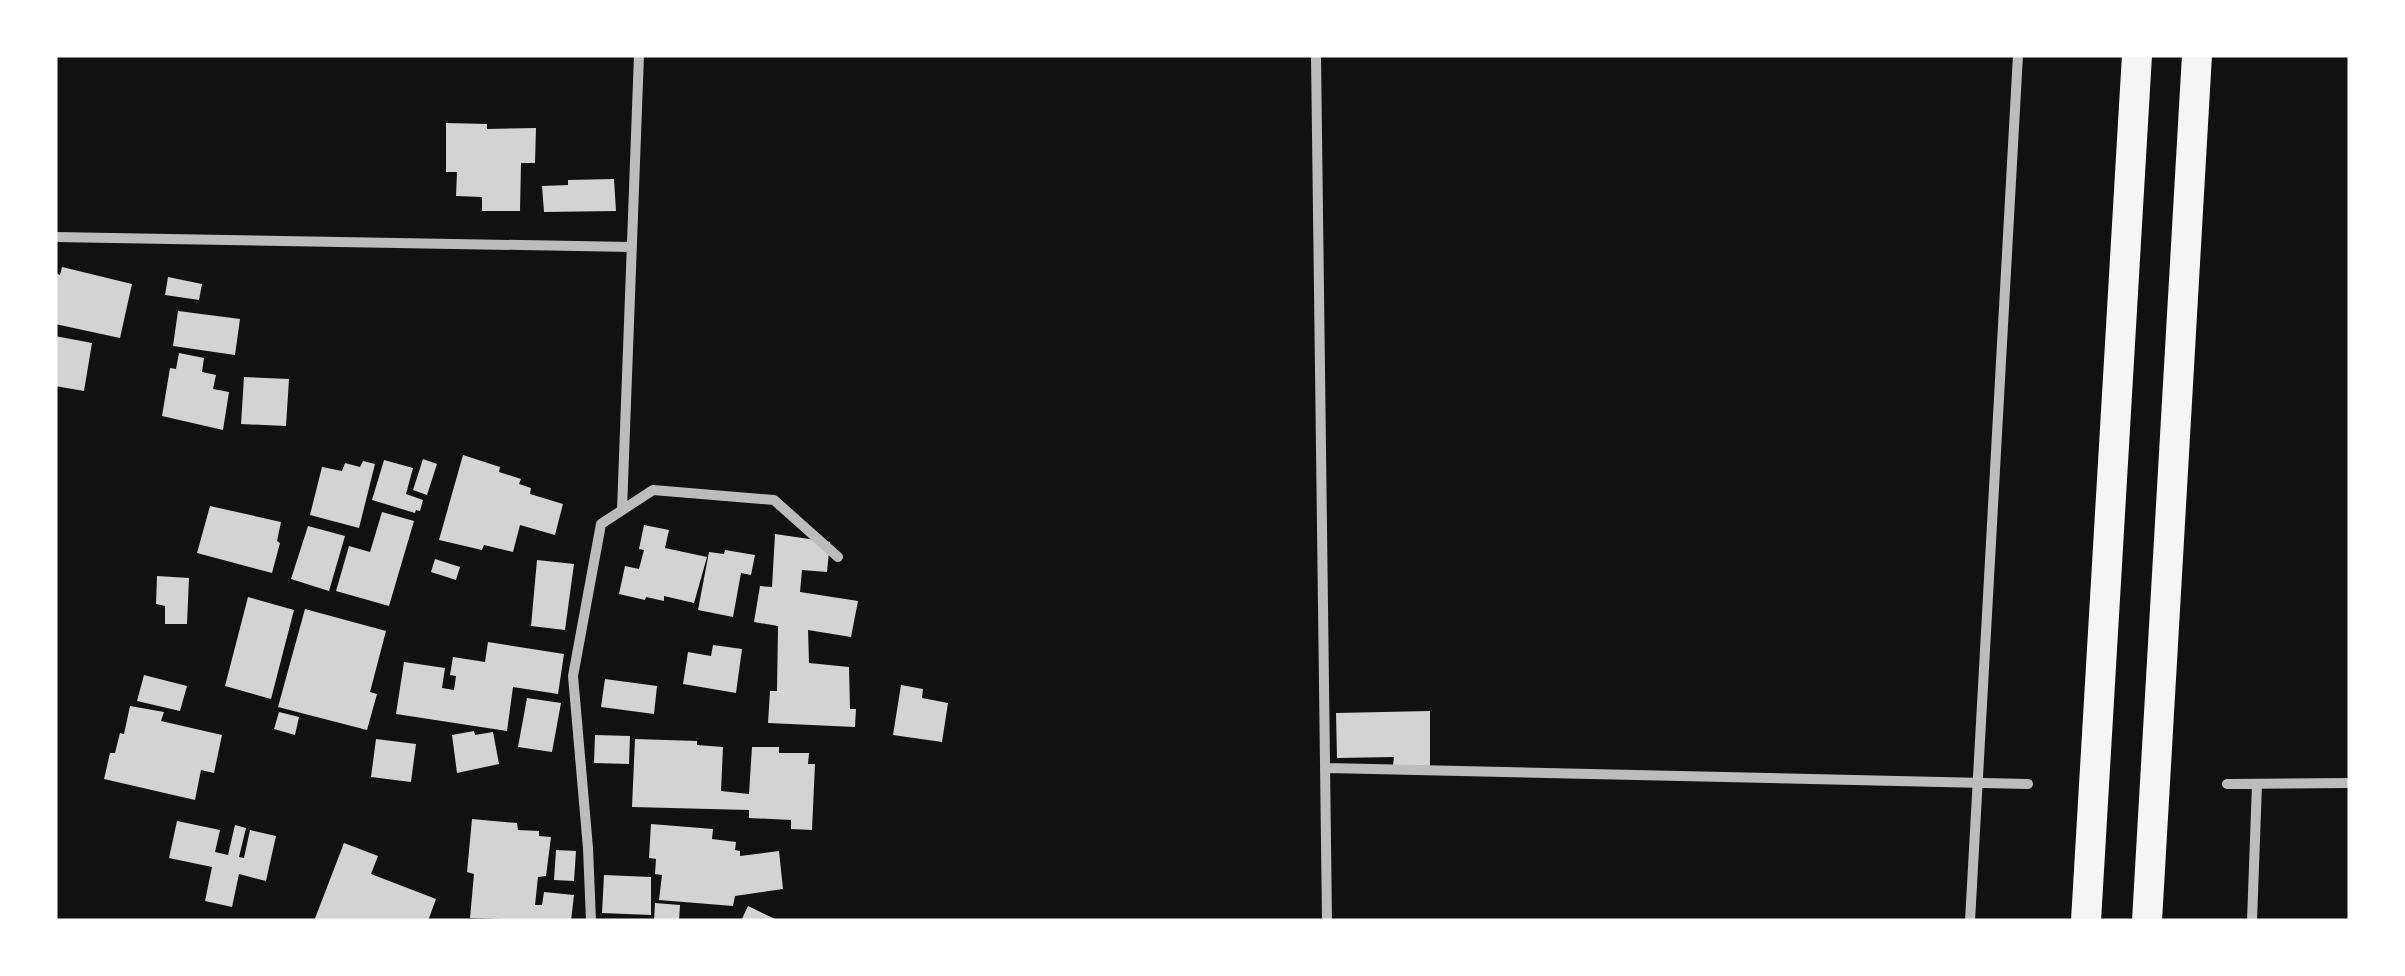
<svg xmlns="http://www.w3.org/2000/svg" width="2405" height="976" viewBox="0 0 2405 976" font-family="Raleway,sans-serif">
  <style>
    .building { fill: #d3d3d3 }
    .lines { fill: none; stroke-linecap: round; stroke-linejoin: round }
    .minor { stroke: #bcbcbc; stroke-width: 10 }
    .motorway { stroke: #f5f5f5; stroke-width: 30 }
  </style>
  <rect width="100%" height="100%" fill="#111"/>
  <path class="building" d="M446,123L487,124V129L536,128L535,163H521L520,211H482V197L456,196L457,172H446Z
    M614,179L616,211L544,212L542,186L568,185V180Z
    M62,267L132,284L120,338L55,324V273L60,275Z
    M168,277L202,284L199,300L165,295Z
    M178,311L240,319L235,355L173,346Z
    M55,336L92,343L84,391L55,386Z
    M179,353L204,358L202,372L216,375L213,389L229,392L223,430L162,416L170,368L176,369Z
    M244,377L289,379L286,426L241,424Z
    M463,455L500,467L499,472L521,479L519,484L531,488L530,494L563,504L555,535L520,525L513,552L484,545L482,550L439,540Z
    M423,459L437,464L427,495L413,490Z
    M384,460L413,468L406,494L423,500L420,511L416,510L415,513L372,500Z
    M363,461L375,464L359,528L310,515L322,467L342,471L345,463L360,467Z
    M210,506L281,522L277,541L280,543L272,573L197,553Z
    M382,512L414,521L389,606L336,591L349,546L370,552Z
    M644,525L669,530L665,548L707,557L694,603L664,596V601L646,597L645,600L619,594L625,566L639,569L644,550L639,549Z
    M308,526L345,536L329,591L291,579Z
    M775,534L830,542L827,572L802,570L800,592L858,601L851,637L808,630L809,663L849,667L850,709H856L855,727L768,723L770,691H777L778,626L754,622L760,586L772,587Z
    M725,550L755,555L751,575L741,573L733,617L698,610L709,552L724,554Z
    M435,559L460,567L456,580L431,572Z
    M537,560L574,564L565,630L531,626Z
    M157,576L189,578L187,624H165V606L156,604Z
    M248,597L294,610L271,699L225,686Z
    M305,609L386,631L370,692L377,694L367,730L278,707Z
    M488,642L564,654L558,694L513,687L507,731L396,714L404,662L445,668L442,688L454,690L456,676L450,675L453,657L485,662Z
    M713,645L742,649L736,693L683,684L688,652L711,656Z
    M144,675L187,686L180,711L137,701Z
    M605,679L657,686L654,714L601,707Z
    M901,685L923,689L922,698L948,703L942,742L893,735Z
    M527,698L561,703L552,752L518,747Z
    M130,706L164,712L161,721L222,735L214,773L201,770L195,800L104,779L110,753H115L120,733L124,734Z
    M1430,711V766L1393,765L1394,757L1337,758L1336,713Z
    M279,712L299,717L295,735L274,729Z
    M474,731L475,735L493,732L499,764L457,773L452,735Z
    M595,735L630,736L629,764L594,763Z
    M376,739L416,744L411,782L371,777Z
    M635,739L697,741V745L723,747L721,791L749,794L752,747H779V753H809L808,764H815L812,830L791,829V820L749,818V810L632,807Z
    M472,819L517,823L518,830L539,831V836L551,837L546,876L538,877L535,905H542L544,892L574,895L571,921L470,918L474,874L467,872Z
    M177,821L220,830L215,852L228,855L235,825L246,828L239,857L244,858L250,830L276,836L266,881L239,874L232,907L205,901L212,867L169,858Z
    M651,824L713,829L712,839L736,842L735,850L740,851V856L779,851L783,889L735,896L733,906L659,900L662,875L655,874L656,859L649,858Z
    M344,843L378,856L371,874L436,899L428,921H314Z
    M556,850L576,851L574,881L554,880Z
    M604,875L651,877V915L602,913Z
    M655,903L680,905L679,921H654Z
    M748,906L779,921H741Z"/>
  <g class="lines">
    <path class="minor" d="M1316,55L1327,921
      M55,237L632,247
      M622,510L639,55
      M1328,768L2028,784
      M2227,784L2350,783
      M591,921L588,848L573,676L601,524L653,490L774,500L838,557
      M1970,921L2018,55
      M2252,921L2257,784"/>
    <path class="motorway" d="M2086,921L2137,55
      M2147,921L2197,55"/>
  </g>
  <rect width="2405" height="976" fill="none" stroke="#ffffff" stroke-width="115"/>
</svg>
